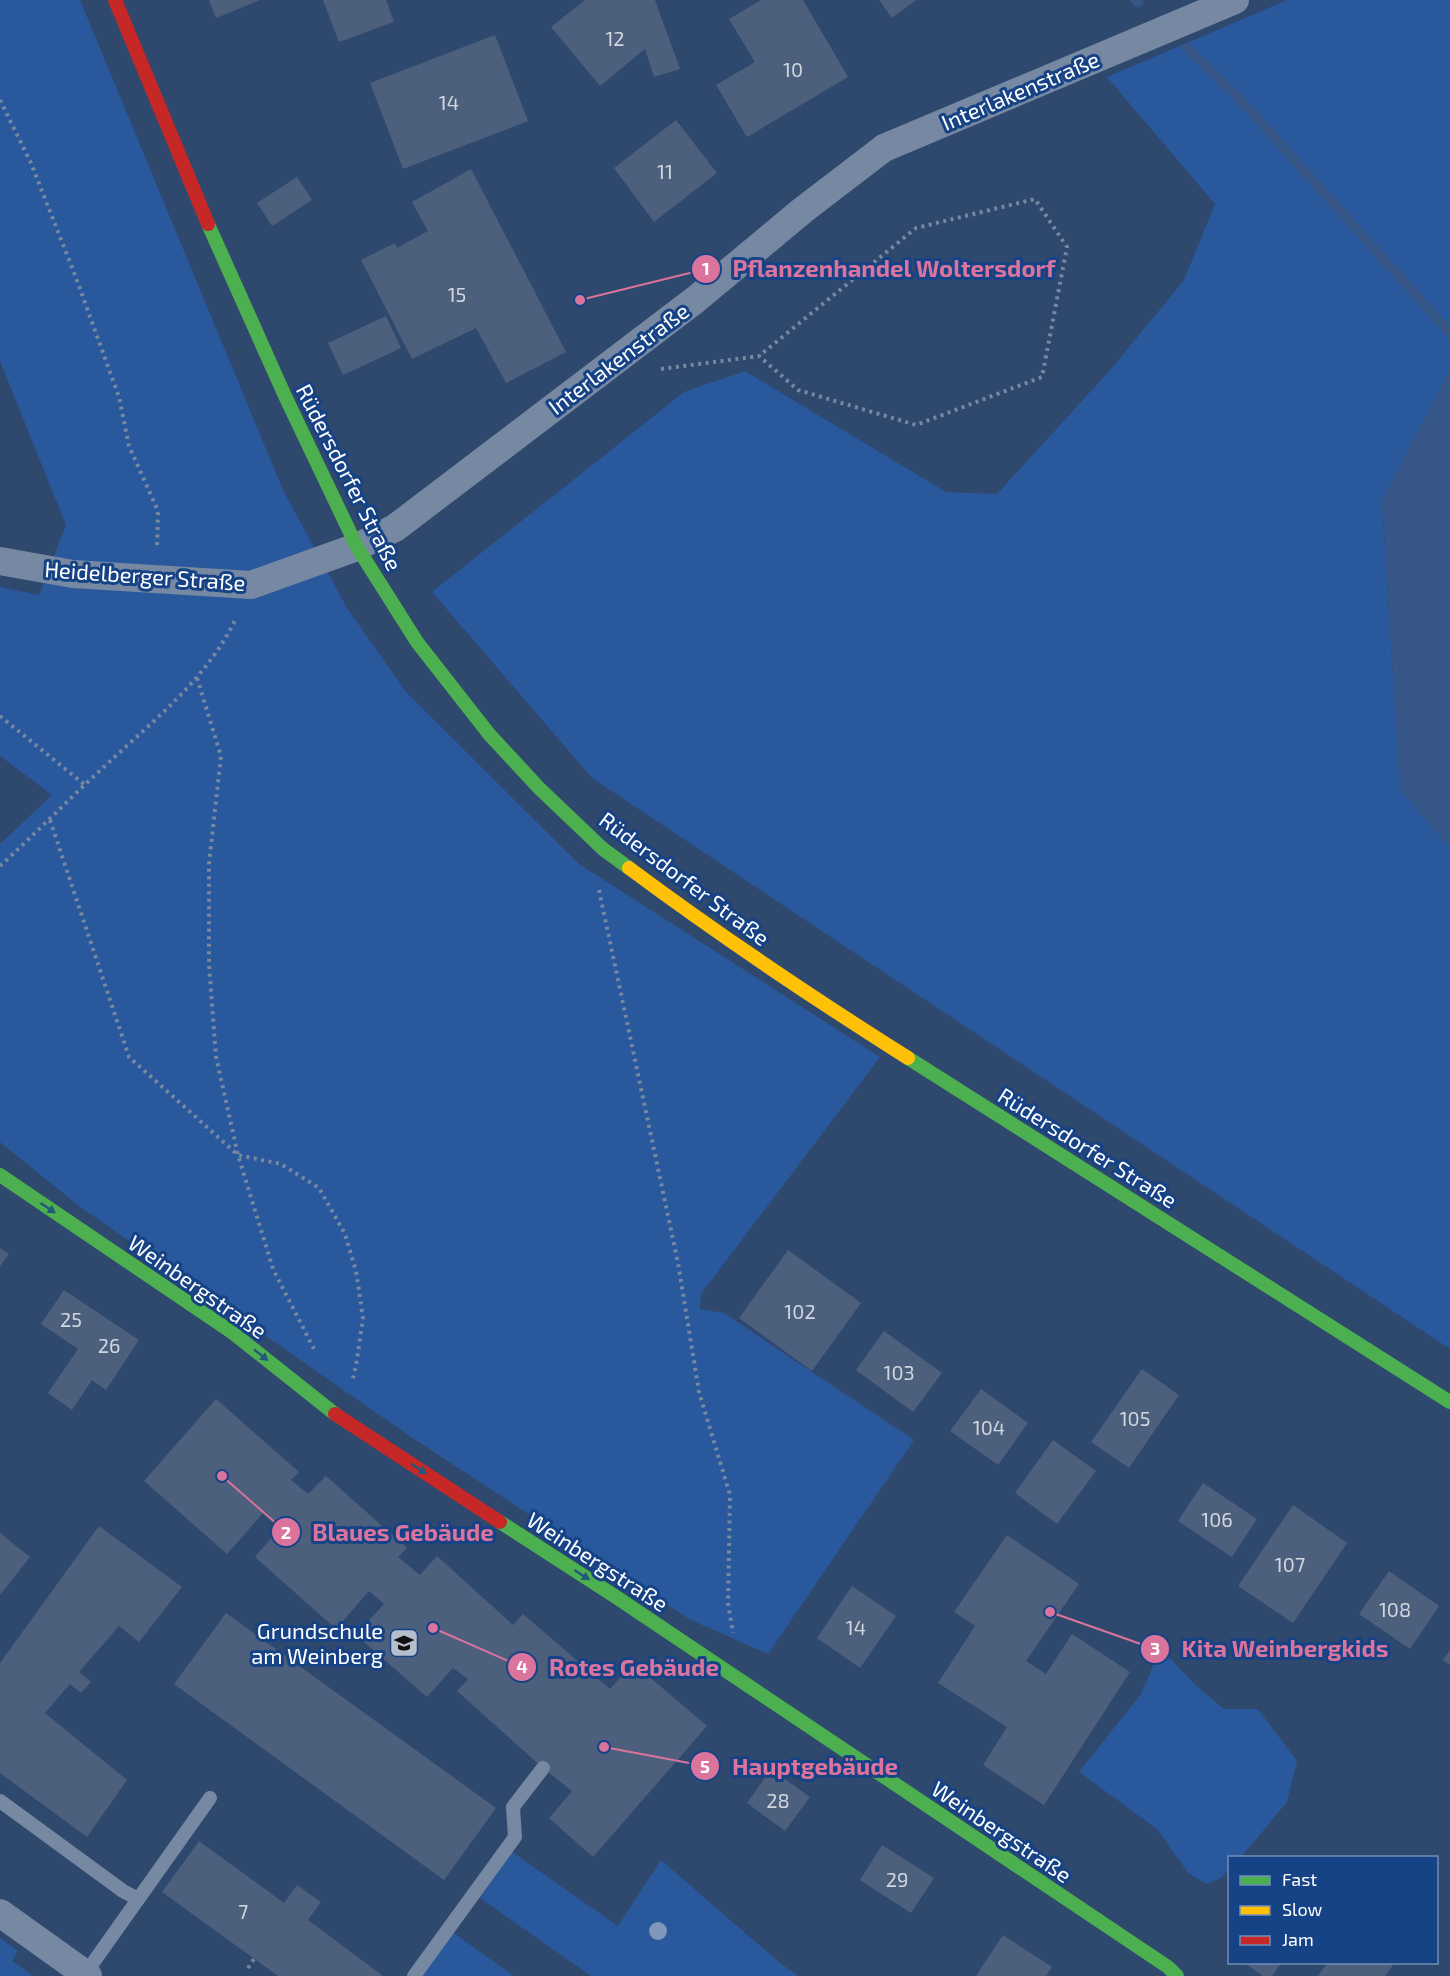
<svg xmlns="http://www.w3.org/2000/svg" width="1450" height="1976" viewBox="0 0 1450 1976" font-family="'Exo 2',sans-serif">
  <style>
    .green { fill: #2a589d }
    .water { fill: #355686 }
    .lines { fill: none; stroke-linecap: round; stroke-linejoin: round }
    .stream { stroke: #355686; stroke-width: 10 }
    .building { fill: #4c607e }
    .path { stroke: #7688a2; stroke-width: 4; stroke-dasharray: 3 4.5; stroke-linecap: butt }
    .lane { stroke: #7688a2; stroke-width: 14 }
    .street { stroke: #7688a2; stroke-width: 28 }
    .fast { stroke: #4caf50; stroke-width: 14 }
    .slow { stroke: #ffc107; stroke-width: 14 }
    .jam { stroke: #c62828; stroke-width: 14 }
    .tree { fill: #7f97bb }
    .oneway { fill: #21587b }
    .labels { text-anchor: middle; dominant-baseline: central; stroke-width: 6; stroke-linejoin: round; paint-order: stroke }
    .number-label { font-size: 20px; fill: #d2d7df }
    .street-label { font-size: 22px; fill: #fff; stroke: #164286 }
    .poi-label { font-size: 22px; fill: #fff; stroke: #164286; text-anchor: end }
    .leader { fill: none; stroke: #da749d; stroke-width: 2 }
    .callout-dot { fill: #da749d; stroke: #164286; stroke-width: 2 }
    .mark-label { font-size: 18px; text-anchor: middle; font-weight: bold; fill: #fff }
    .callout-label { font-size: 24px; text-anchor: middle; font-weight: bold; fill: #da749d; stroke: #164286; stroke-width: 6; stroke-linejoin: round; paint-order: stroke }
  </style>
  <rect width="100%" height="100%" fill="#2f486d"/>
  <path class="green" d="M0,0H80L283,490L347,608L406,692L579,864L880,1057L701,1294L700,1309L724,1313L914,1440L768,1654L689,1619L411,1437L79,1206L0,1142V844L52,795L0,756V587L39,595L66,525L0,361Z
    M1287,0H1450V370L1382,500L1400,789L1450,848V1349L592,778L432,592L684,392L745,371L946,492L997,494L1112,368L1184,280L1215,204L1107,77Z
    M1161,1648L1193,1683L1224,1709H1258L1297,1761L1287,1802L1241,1857L1230,1858L1229,1869L1221,1878L1207,1884L1189,1874L1157,1829L1079,1772L1141,1694Z
    M512,1852L618,1926L661,1860L780,1963L798,1976H591L480,1898Z
    M451,1931L514,1976H419Z
    M0,1938L18,1951L12,1961L33,1976H0Z"/>
  <path class="water" d="M1450,370V848L1400,790L1382,500Z"/>
  <g class="lines">
    <path class="stream" d="M1136,0L1138,2
      M1187,48L1236,95L1450,333"/>
  </g>
  <path class="building" d="M209,0H260L216,18Z
    M323,0H386L394,22L339,42Z
    M585,0H655L680,69L654,77L645,49L600,86L551,27Z
    M761,0H803L848,77L747,137L716,85L755,62L729,19Z
    M879,0H916L892,18Z
    M495,35L528,121L403,169L370,83Z
    M676,120L717,173L654,222L614,168Z
    M471,169L566,352L506,383L476,328L412,359L361,260L395,243L397,248L428,231L412,202Z
    M297,177L312,200L272,226L257,203Z
    M386,316L401,348L343,375L328,343Z
    M0,1248L9,1254L0,1266Z
    M788,1250L861,1303L812,1371L739,1318Z
    M64,1290L139,1340L106,1390L92,1380L72,1410L48,1393L78,1349L41,1324Z
    M884,1331L942,1373L913,1412L856,1370Z
    M1142,1369L1179,1395L1129,1468L1091,1442Z
    M981,1389L1028,1423L998,1465L950,1431Z
    M216,1399L299,1472L291,1480L308,1494L326,1476L407,1548L398,1557L420,1575L437,1556L513,1625L523,1614L610,1689L633,1663L707,1726L593,1857L549,1818L572,1791L543,1768L457,1691L468,1679L453,1668L427,1697L356,1635L384,1604L369,1591L336,1629L255,1557L280,1528L263,1513L227,1554L144,1481Z
    M1053,1440L1096,1471L1057,1524L1015,1493Z
    M1203,1483L1257,1519L1232,1557L1178,1521Z
    M1293,1505L1347,1543L1293,1623L1238,1586Z
    M99,1526L182,1587L139,1642L119,1626L79,1672L91,1682L81,1693L70,1684L45,1713L127,1780L87,1837L0,1773V1663Z
    M0,1533L30,1557L0,1595Z
    M1007,1535L1079,1584L1026,1661L1046,1674L1072,1634L1130,1672L1044,1805L983,1765L1007,1727L938,1683L975,1626L954,1612Z
    M1389,1571L1439,1606L1410,1649L1359,1614Z
    M852,1586L896,1616L860,1668L817,1638Z
    M226,1613L496,1808L444,1880L174,1684Z
    M1450,1650V1665L1443,1660Z
    M771,1769L810,1797L785,1831L747,1803Z
    M199,1841L284,1903L297,1885L321,1902L308,1920L383,1976H278L162,1892Z
    M882,1845L934,1878L911,1913L860,1880Z
    M1003,1935L1052,1967L1046,1976H976Z
    M1243,1962H1282L1272,1976H1263Z
    M1328,1962H1395L1385,1976H1318Z"/>
  <g class="lines">
    <path class="path" d="M0,100L31,163L75,275L119,397L129,446L158,511L157,548
      M661,369L759,356L798,390L916,425L1042,377L1067,247L1035,199L916,228L759,356
      M197,678L221,756L209,864V964L216,1057L238,1155L273,1269L315,1351
      M0,716L85,785
      M50,820L129,1057L238,1155L281,1164L319,1188L345,1234L356,1271L363,1318L356,1366L352,1382
      M0,866C36,833 70,798 106,765C154,720 208,678 236,618
      M599,890L678,1263L699,1392L730,1495L728,1603L733,1633
      M248,1968L254,1959"/>
    <path class="lane" d="M0,1801L123,1891L138,1899
      M85,1974L210,1798
      M414,1976L515,1837L513,1807L543,1768"/>
    <path class="street" d="M0,561L73,574L251,585L357,547L395,528L695,300L803,210L884,148L1235,0
      M0,1913L88,1976"/>
    <path class="fast" d="M208,224L285,396L357,547L417,642L489,734L539,788L603,849L629,868
      M908,1058L1450,1402
      M0,1175L233,1333L335,1414
      M500,1522L613,1595L1168,1967L1177,1976"/>
    <path class="slow" d="M629,868C719,935 813,998 908,1058"/>
    <path class="jam" d="M115,0L208,224
      M335,1414L500,1522"/>
  </g>
  <circle class="tree" cx="658" cy="1931" r="9"/>
  <defs><path id="oneway-solid" d="M-6-.8H1V-3.2L6.5 0L1 3.2V.8H-6Z" transform="scale(1.5)"/></defs>
  <g class="oneway">
    <use href="#oneway-solid" transform="translate(48 1208) rotate(34)"/>
    <use href="#oneway-solid" transform="translate(261 1355) rotate(38)"/>
    <use href="#oneway-solid" transform="translate(419 1469) rotate(33)"/>
    <use href="#oneway-solid" transform="translate(582 1575) rotate(33)"/>
  </g>
  <defs>
    <g id="school-square" transform="scale(1.5)"><rect x="-9" y="-9" width="18" height="18" rx="4" fill="#b6bfcc" stroke="#164286"/><path d="M0-5L7-2L0 1L-7-2ZM-4 1L0 2.5L4 1V4Q0 6-4 4Z" fill="#111"/></g>
  </defs>
  <g fill-rule="evenodd">
    <use href="#school-square" x="404" y="1643"/>
  </g>
  <g class="labels">
    <g class="number-label">
      <text x="615" y="38">12</text>
      <text x="793" y="69">10</text>
      <text x="449" y="102">14</text>
      <text x="665" y="171">11</text>
      <text x="457" y="294">15</text>
      <text x="800" y="1311">102</text>
      <text x="71" y="1319">25</text>
      <text x="109" y="1345">26</text>
      <text x="899" y="1372">103</text>
      <text x="1135" y="1418">105</text>
      <text x="989" y="1427">104</text>
      <text x="1217" y="1519">106</text>
      <text x="1290" y="1564">107</text>
      <text x="1395" y="1609">108</text>
      <text x="856" y="1627">14</text>
      <text x="778" y="1800">28</text>
      <text x="897" y="1879">29</text>
      <text x="243" y="1911">7</text>
    </g>
    <g class="street-label">
      <text transform="translate(1020 90) rotate(-23)">Interlakenstraße</text>
      <text transform="translate(618 358) rotate(-37)">Interlakenstraße</text>
      <text transform="translate(350 477) rotate(63)">Rüdersdorfer Straße</text>
      <text transform="translate(145 575) rotate(4)">Heidelberger Straße</text>
      <text transform="translate(685 878) rotate(37)">Rüdersdorfer Straße</text>
      <text transform="translate(1088 1147) rotate(32)">Rüdersdorfer Straße</text>
      <text transform="translate(198 1286) rotate(35)">Weinbergstraße</text>
      <text transform="translate(598 1561) rotate(33)">Weinbergstraße</text>
      <text transform="translate(1002 1831) rotate(34)">Weinbergstraße</text>
    </g>
    <g class="poi-label">
      <text x="383" y="1630">Grundschule<tspan x="383" dy="25">am Weinberg</tspan></text>
    </g>
  </g>
  <path class="leader" d="M580 300L706 269M222 1476L286 1532M1050 1612L1155 1649M433 1628L522 1667M604 1747L705 1766"/>
  <g class="callout-dot">
    <circle cx="580" cy="300" r="6"/>
    <circle cx="222" cy="1476" r="6"/>
    <circle cx="1050" cy="1612" r="6"/>
    <circle cx="433" cy="1628" r="6"/>
    <circle cx="604" cy="1747" r="6"/>
    <circle cx="706" cy="269" r="15"/>
    <circle cx="286" cy="1532" r="15"/>
    <circle cx="1155" cy="1649" r="15"/>
    <circle cx="522" cy="1667" r="15"/>
    <circle cx="705" cy="1766" r="15"/>
  </g>
  <g class="mark-label">
    <text x="706" y="275">1</text>
    <text x="286" y="1539">2</text>
    <text x="1155" y="1655">3</text>
    <text x="522" y="1673">4</text>
    <text x="705" y="1773">5</text>
  </g>
  <g class="callout-label">
    <text x="894" y="277">Pflanzenhandel Woltersdorf</text>
    <text x="403" y="1541">Blaues Gebäude</text>
    <text x="1285" y="1657">Kita Weinbergkids</text>
    <text x="634" y="1676">Rotes Gebäude</text>
    <text x="815" y="1775">Hauptgebäude</text>
  </g>
  <rect x="1228" y="1856" width="210" height="108" fill="#164286" stroke="#738eb6" stroke-width="1.5"/>
  <rect x="1240" y="1876" width="30" height="9" fill="#4caf50" stroke="#738eb6" stroke-width="1.5"/>
  <text x="1282" y="1886" font-size="18" fill="#ffffff">Fast</text>
  <rect x="1240" y="1906" width="30" height="9" fill="#ffc107" stroke="#738eb6" stroke-width="1.5"/>
  <text x="1282" y="1916" font-size="18" fill="#ffffff">Slow</text>
  <rect x="1240" y="1936" width="30" height="9" fill="#c62828" stroke="#738eb6" stroke-width="1.5"/>
  <text x="1282" y="1946" font-size="18" fill="#ffffff">Jam</text>
</svg>
